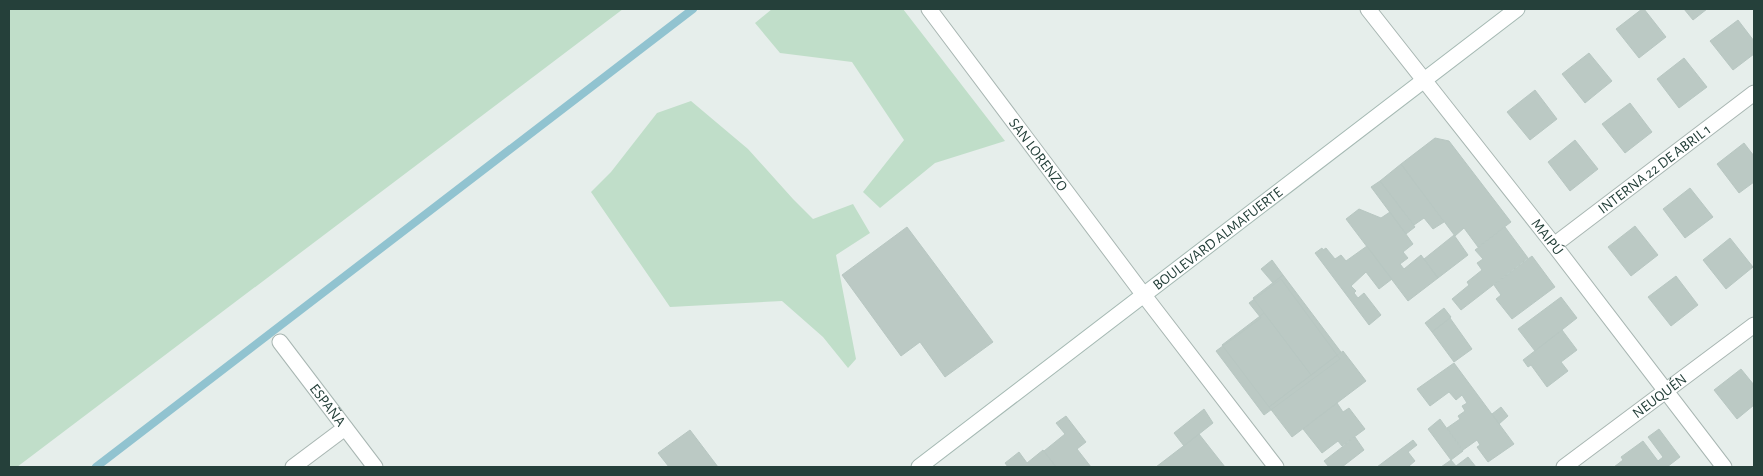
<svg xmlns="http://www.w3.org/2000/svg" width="1763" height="476" viewBox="0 0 1763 476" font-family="'Alegreya Sans',sans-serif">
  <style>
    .green { fill: #c0dec9 }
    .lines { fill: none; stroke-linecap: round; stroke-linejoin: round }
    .stream { stroke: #91c3d0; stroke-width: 8 }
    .building { fill: #bbc9c4; stroke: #b8c7c2 }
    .street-casing { stroke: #a8b6b2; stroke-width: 17 }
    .secondary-casing { stroke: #a5b9b3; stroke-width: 17 }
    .street { stroke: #fff; stroke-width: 15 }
    .secondary { stroke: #fff; stroke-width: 15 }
    .labels { text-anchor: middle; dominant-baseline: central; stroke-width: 5; stroke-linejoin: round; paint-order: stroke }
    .street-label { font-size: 15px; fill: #25403a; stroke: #f6faf9 }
  </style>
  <rect width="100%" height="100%" fill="#e6eeeb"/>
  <path class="green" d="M9,9H623L17,467H9Z
    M772,9H903L1005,141L935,163L880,208L863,192L904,140L852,62L780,53L755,23Z
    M691,101L748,149L793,199L813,219L853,204L870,233L836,255L856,359L848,368L823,337L782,301L670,307L591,192L611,172L657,113Z"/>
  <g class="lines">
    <path class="stream" d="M96,467L693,9"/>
  </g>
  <path class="building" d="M1642,9H1644L1666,37L1639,58L1616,29Z
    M1684,9H1707L1693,20Z
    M1738,20L1754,41V54L1733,70L1710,41Z
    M1589,53L1612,81L1585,103L1562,74Z
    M1684,58L1707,87L1679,108L1657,79Z
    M1535,90L1557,119L1530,140L1507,112Z
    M1630,103L1652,132L1625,153L1602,124Z
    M1435,138L1449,141L1511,222L1478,247L1464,228L1455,236L1401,164Z
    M1575,140L1598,169L1570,191L1548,162Z
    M1744,143L1754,156V182L1739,193L1717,164Z
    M1401,164L1444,222L1433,229L1424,218L1414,225L1380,181Z
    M1380,181L1415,227L1406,234L1371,187Z
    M1690,188L1713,217L1685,238L1663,209Z
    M1359,209L1381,218L1390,212L1413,244L1403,252L1408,258L1400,264L1404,269L1421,255L1438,278L1408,301L1346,219Z
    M1635,226L1658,255L1631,276L1608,247Z
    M907,227L993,342L945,377L920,342L901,356L842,275Z
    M1505,227L1528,258L1461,310L1452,299L1469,285L1467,282L1482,270L1477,263L1483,259L1475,250Z
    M1454,235L1468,255L1438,278L1424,259Z
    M1730,238L1753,267L1726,289L1703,260Z
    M1367,246L1392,279L1379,289L1366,272L1351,286L1356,291L1354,293L1358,298L1364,293L1381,315L1369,325L1315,253L1322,248L1323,250L1326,248L1335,259L1341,255L1346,261Z
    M1532,256L1555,287L1512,319L1496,299L1501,295L1494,285Z
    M1272,260L1283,275L1273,283L1261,269Z
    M1283,275L1341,352L1311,375L1253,298Z
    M1676,276L1698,305L1671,326L1648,297Z
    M1281,279L1340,359L1264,415L1216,351L1261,318L1249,303Z
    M1561,297L1577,318L1535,351L1518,329Z
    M1444,308L1451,317L1432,332L1425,323Z
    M1264,313L1311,375L1269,407L1222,345Z
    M1450,318L1472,349L1454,362L1432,332Z
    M1562,330L1577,350L1561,362L1568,371L1547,387L1531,365L1528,367L1523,360Z
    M1343,351L1366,381L1292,437L1269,407Z
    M1454,363L1514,444L1488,462L1477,447L1480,445L1477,440L1463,450L1447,428L1460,419L1458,416L1465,411L1462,406L1467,403L1462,395L1456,400L1449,392L1430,406L1417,389Z
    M1741,369L1754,385V405L1737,419L1714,390Z
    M1337,403L1343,412L1349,408L1365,429L1342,446L1338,441L1322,453L1303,429Z
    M1501,407L1508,416L1499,424L1492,414Z
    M1204,409L1213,423L1184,446L1174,433Z
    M1066,416L1086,442L1077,449L1091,467H1056L1044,451L1065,434L1056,423Z
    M1440,419L1463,451L1451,460L1428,429Z
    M1659,429L1680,457L1667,467H1614L1623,460L1621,457L1643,441L1658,461L1663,457L1648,437Z
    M690,430L718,467H669L658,453Z
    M1199,434L1225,467H1156Z
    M1355,437L1364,450L1342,467H1329L1324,461Z
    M1413,440L1417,445L1408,452L1415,461L1409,466L1410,467H1377Z
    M1043,450L1056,467H1008L1005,463L1019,452L1027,463Z
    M1468,457L1476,467H1441L1451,460L1456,466Z"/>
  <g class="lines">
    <g class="street-casing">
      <g id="street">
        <path id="s1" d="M929,9L1143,294L1276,467"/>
        <path id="s2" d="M1368,9L1554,245L1724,467"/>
        <path id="s3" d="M1554,245L1754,93"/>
        <path id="s4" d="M280,342L375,467"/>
        <path d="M293,467L345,428"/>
        <path id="s5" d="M1564,467L1754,325"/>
      </g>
    </g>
    <g class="secondary-casing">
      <g id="secondary">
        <path id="s6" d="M919,467L1517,9"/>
      </g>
    </g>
    <use href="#street" class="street"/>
    <use href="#secondary" class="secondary"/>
  </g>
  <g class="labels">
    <g class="street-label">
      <text stroke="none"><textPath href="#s1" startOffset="182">SAN LORENZO</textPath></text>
      <text stroke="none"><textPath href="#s3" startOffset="126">INTERNA 22 DE ABRIL 1</textPath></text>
      <text stroke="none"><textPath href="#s6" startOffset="376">BOULEVARD ALMAFUERTE</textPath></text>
      <text stroke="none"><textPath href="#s2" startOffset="290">MAIPÚ</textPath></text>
      <text stroke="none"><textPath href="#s5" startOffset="119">NEUQUÉN</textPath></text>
      <text stroke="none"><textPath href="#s4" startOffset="79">ESPAÑA</textPath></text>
    </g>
  </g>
  <rect width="1763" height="476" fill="none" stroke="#25403a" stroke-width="20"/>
</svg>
